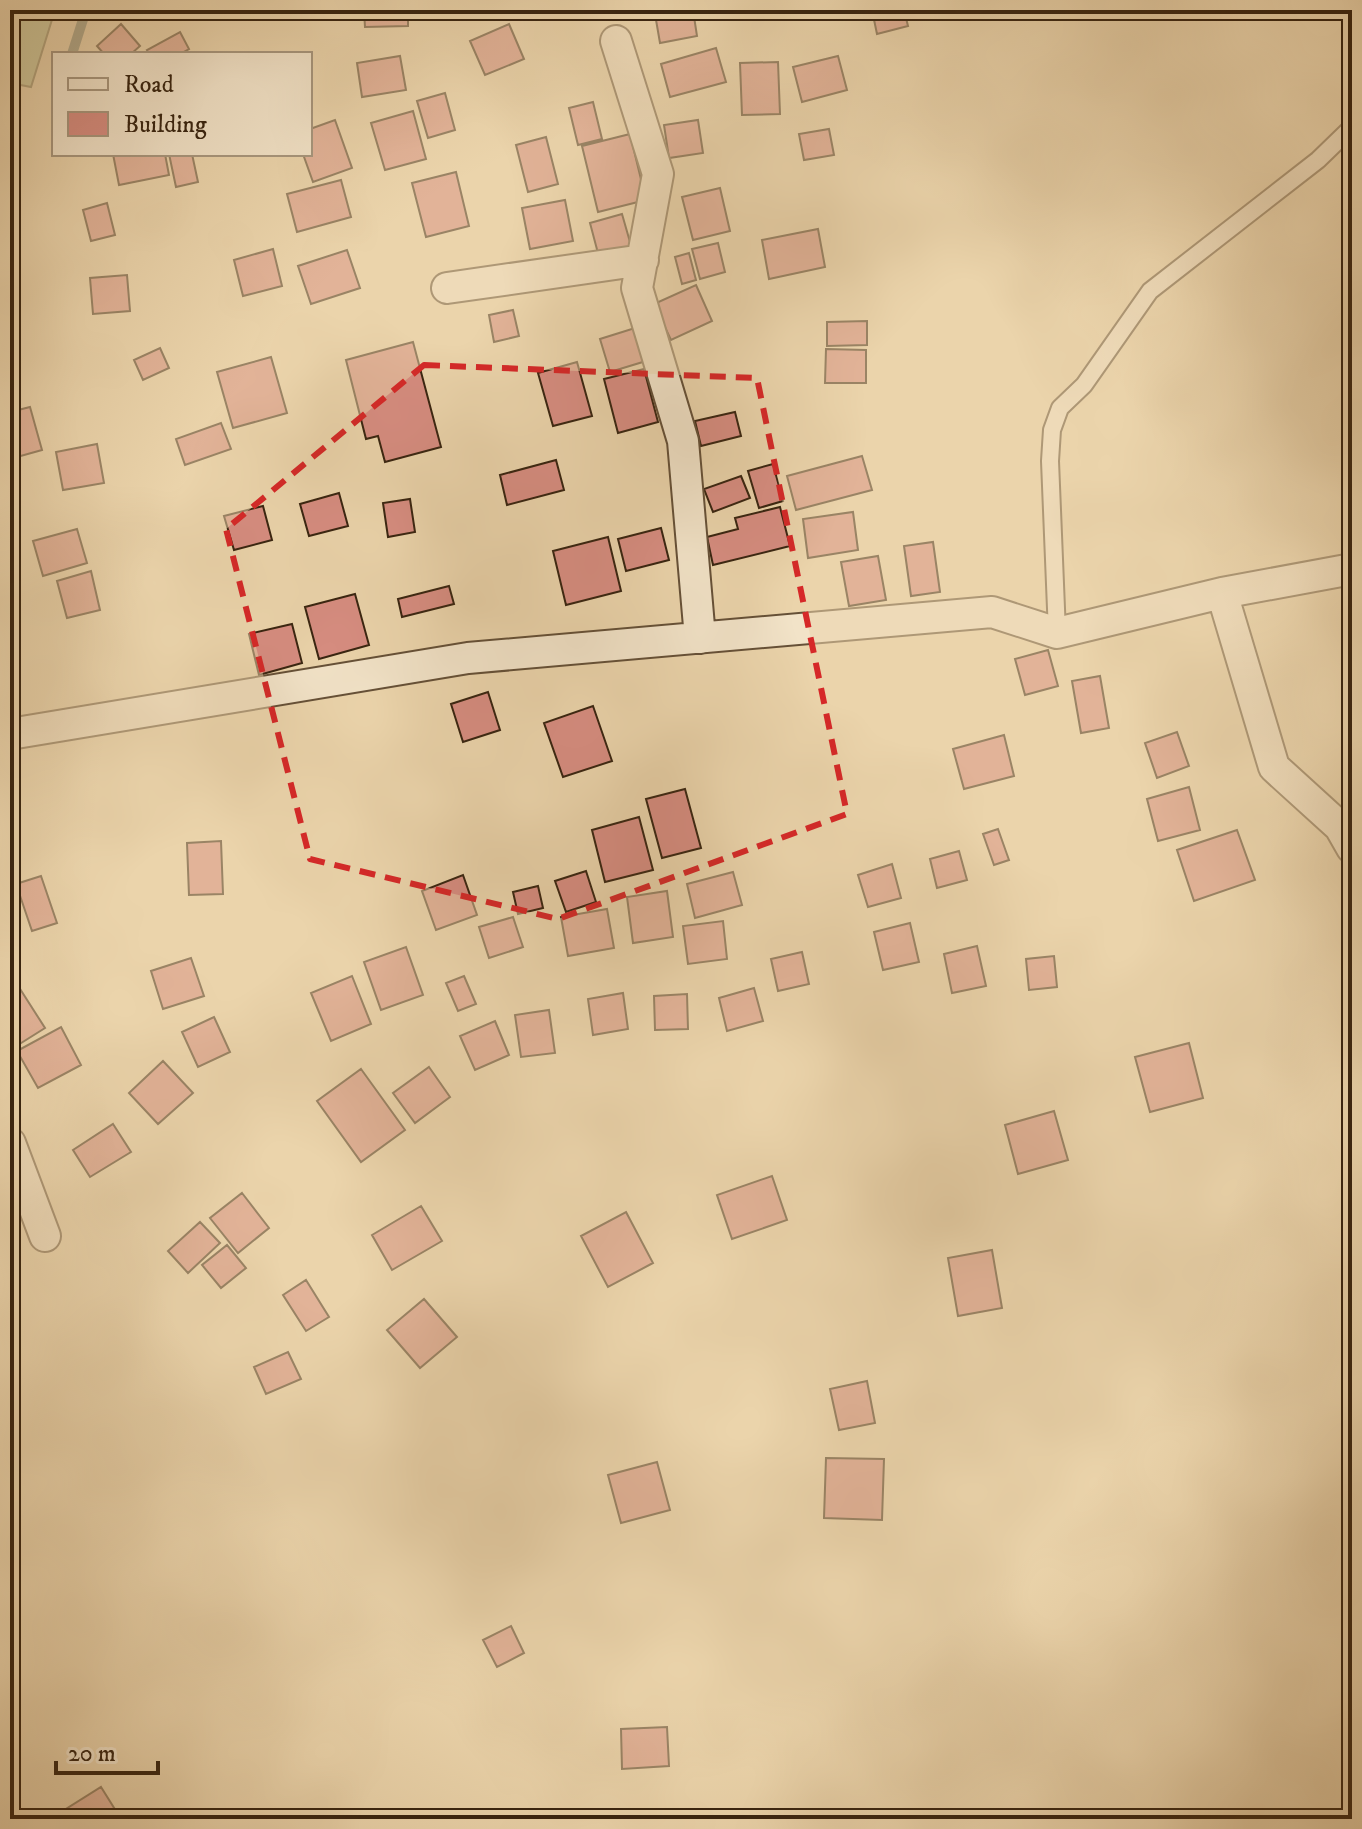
<svg xmlns="http://www.w3.org/2000/svg" width="1362" height="1829" viewBox="0 0 1362 1829" font-family="'IM FELL DW Pica',serif">
  <style>
    .green { fill: #b3be8c; stroke: #76714e; stroke-width: 2 }
    .lines { fill: none; stroke-linecap: round; stroke-linejoin: round }
    .stream { stroke: #727d6b; stroke-width: 10 }
    .building { fill: #d78d81; stroke: #382410; stroke-width: 2 }
    .service-casing { stroke: #655037; stroke-width: 20 }
    .minor-casing { stroke: #655037; stroke-width: 34 }
    .service { stroke: #f2e3c8; stroke-width: 16 }
    .minor { stroke: #f2e3c8; stroke-width: 30 }
    .marked { fill: none; stroke: #d62828; stroke-width: 6; stroke-dasharray: 16 10; stroke-linejoin: round }
  </style>
  <rect width="100%" height="100%" fill="#ebd4ab"/>
  <filter id="stains"><feTurbulence type="fractalNoise" baseFrequency=".0025" numOctaves="4"/><feColorMatrix values="0 0 0 0 .2 0 0 0 0 .09 0 0 0 0 .02 0 0 0 .5 -.17"/></filter>
  <radialGradient id="worn" r=".72"><stop offset=".6" stop-color="#630" stop-opacity="0"/><stop offset="1" stop-color="#630" stop-opacity=".3"/></radialGradient>
  <path class="green" d="M10,10H55L31,87L10,83Z"/>
  <g class="lines">
    <path class="stream" d="M72,54L86,10"/>
  </g>
  <path class="building" d="M364,10H408V26L365,27Z
    M680,10H693L697,36L660,43L655,14Z
    M872,10H904L908,26L877,34Z
    M121,24L140,46L131,54H104L97,46Z
    M509,24L524,59L485,75L470,41Z
    M180,32L189,49L180,54H150L147,50Z
    M716,48L726,82L670,97L661,64Z
    M400,56L406,90L362,97L357,63Z
    M838,56L847,90L802,102L793,67Z
    M778,62L780,114L742,115L740,63Z
    M445,93L455,130L428,138L417,101Z
    M593,102L602,139L578,145L569,108Z
    M413,111L426,159L385,170L371,123Z
    M335,120L352,168L313,182L303,154H310V129Z
    M698,120L703,153L669,158L664,125Z
    M829,129L834,155L804,160L799,134Z
    M630,134L646,200L598,212L582,146Z
    M546,137L558,184L528,192L516,145Z
    M113,154H165L169,175L119,185Z
    M169,154H192L198,182L176,187Z
    M456,172L469,226L426,237L412,183Z
    M341,180L351,217L297,232L287,194Z
    M720,188L730,231L693,240L682,197Z
    M565,200L573,241L530,249L522,208Z
    M107,203L115,235L91,241L83,210Z
    M622,214L632,249L599,257L590,223Z
    M818,229L825,267L769,279L762,240Z
    M718,243L725,272L700,279L692,249Z
    M273,249L282,286L243,296L234,260Z
    M347,250L360,288L311,304L298,266Z
    M689,253L696,280L682,284L675,257Z
    M127,275L130,311L93,314L90,278Z
    M696,285L712,321L671,340L654,304Z
    M513,310L519,336L494,342L489,315Z
    M867,321V345L827,346V322Z
    M635,328L646,361L610,372L600,339Z
    M413,342L441,447L385,462L378,436L366,439L346,360Z
    M160,348L169,368L143,380L134,360Z
    M826,349L866,350V383H825Z
    M271,357L287,413L233,428L217,372Z
    M577,362L592,416L553,426L538,373Z
    M644,369L658,422L618,433L604,379Z
    M30,407L42,450L10,459V412Z
    M735,412L741,436L701,446L695,421Z
    M221,423L231,449L185,465L176,439Z
    M97,444L104,483L63,490L56,452Z
    M862,456L872,490L796,510L787,476Z
    M556,460L564,490L507,505L500,475Z
    M773,464L783,501L759,508L748,471Z
    M741,476L750,498L713,512L704,489Z
    M339,493L348,526L309,536L300,504Z
    M410,499L415,532L388,537L383,503Z
    M263,506L272,540L234,550L224,516Z
    M780,507L790,546L713,565L707,537L738,529L735,518Z
    M853,512L858,550L808,558L803,519Z
    M661,528L669,560L626,571L618,539Z
    M77,529L87,563L43,576L33,541Z
    M608,537L621,591L566,605L553,551Z
    M933,542L940,592L911,596L904,546Z
    M878,556L886,600L849,606L841,562Z
    M91,571L100,610L67,618L57,581Z
    M449,586L454,604L402,617L398,599Z
    M355,594L369,645L319,659L305,607Z
    M292,624L302,663L259,675L249,634Z
    M1048,650L1058,686L1025,695L1015,659Z
    M1100,676L1109,728L1081,733L1072,681Z
    M488,692L500,730L463,742L451,704Z
    M593,706L612,761L563,777L544,723Z
    M1177,732L1189,766L1157,778L1145,743Z
    M1004,735L1014,776L964,789L953,749Z
    M1189,787L1200,830L1158,841L1147,799Z
    M685,789L701,848L662,858L646,799Z
    M639,817L653,870L605,882L592,830Z
    M998,829L1009,860L994,865L983,834Z
    M1237,830L1255,880L1194,901L1177,850Z
    M221,841L223,894L189,895L187,843Z
    M959,851L967,880L937,888L930,859Z
    M892,864L901,898L868,907L858,875Z
    M586,871L596,902L566,912L555,881Z
    M733,872L742,905L695,918L687,884Z
    M463,875L477,915L436,930L422,891Z
    M41,876L57,923L32,931L16,884Z
    M538,886L543,908L518,914L513,892Z
    M667,891L673,937L633,943L627,897Z
    M607,909L614,948L568,956L561,917Z
    M513,917L523,947L489,958L479,927Z
    M723,921L727,959L688,964L683,926Z
    M910,923L919,962L883,970L874,932Z
    M977,946L986,986L952,993L944,954Z
    M406,947L423,995L381,1010L364,962Z
    M802,952L809,984L778,991L771,959Z
    M1054,956L1057,987L1029,990L1026,959Z
    M191,958L204,996L163,1009L151,971Z
    M352,976L371,1024L331,1041L311,993Z
    M464,976L476,1004L458,1011L446,983Z
    M15,981L45,1028L10,1050V985Z
    M754,988L763,1021L727,1031L719,998Z
    M623,993L628,1029L593,1035L588,999Z
    M687,994L688,1029L655,1030L654,996Z
    M549,1010L555,1053L521,1057L515,1015Z
    M214,1017L230,1052L198,1067L182,1032Z
    M495,1021L509,1055L475,1070L460,1036Z
    M61,1027L81,1065L38,1088L17,1051Z
    M1189,1043L1203,1098L1150,1112L1135,1057Z
    M163,1061L193,1093L158,1124L129,1093Z
    M429,1067L450,1097L415,1123L393,1093Z
    M361,1069L405,1130L361,1162L317,1101Z
    M1054,1111L1068,1160L1018,1174L1005,1125Z
    M113,1124L131,1152L90,1177L73,1150Z
    M772,1176L787,1220L732,1239L717,1195Z
    M242,1193L269,1228L238,1253L210,1218Z
    M421,1206L442,1241L392,1270L372,1235Z
    M626,1212L653,1263L608,1287L581,1236Z
    M200,1222L220,1243L188,1273L168,1251Z
    M227,1245L246,1268L221,1288L202,1265Z
    M992,1250L1002,1308L958,1316L948,1258Z
    M306,1280L329,1317L306,1331L283,1295Z
    M424,1299L457,1337L420,1368L387,1330Z
    M288,1352L301,1379L266,1394L254,1367Z
    M867,1381L875,1423L839,1430L830,1389Z
    M826,1458L884,1459L882,1520L824,1518Z
    M657,1462L670,1510L621,1523L608,1475Z
    M511,1626L524,1653L497,1667L483,1640Z
    M667,1727L669,1766L622,1769L621,1729Z
    M101,1787L121,1819H50Z"/>
  <g class="lines">
    <g class="service-casing">
      <path id="service" d="M1057,633L1050,461L1052,430L1060,408L1084,385L1150,291L1318,160L1352,127"/>
    </g>
    <g class="minor-casing">
      <path id="minor" d="M616,41L658,174L637,288L683,441L700,638
        M447,288L643,260
        M1222,593L1274,767L1340,827L1352,848
        M10,734L468,658L992,612L1057,633L1222,593L1352,569
        M10,1143L45,1236"/>
    </g>
    <use href="#service" class="service"/>
    <use href="#minor" class="minor"/>
  </g>
  <path d="M0 0H1362V1829H0ZM424,365L757,378L847,814L558,919L310,859L226,529Z" fill="#ebd4ab" fill-opacity=".55" fill-rule="evenodd"/>
  <path class="marked" d="M424,365L757,378L847,814L558,919L310,859L226,529Z"/>
  <rect width="1362" height="1829" fill="none" stroke="#ebd4ab" stroke-width="40"/>
  <rect x="12" y="12" width="1338" height="1805" fill="none" stroke="#382410" stroke-width="4"/>
  <rect x="20" y="20" width="1322" height="1789" fill="none" stroke="#382410" stroke-width="2"/>
  <rect x="52" y="52" width="260" height="104" fill="#f2e3c8" stroke="#a8977e" stroke-width="2"/>
  <rect x="68" y="78" width="40" height="12" fill="#f2e3c8" stroke="#a8977e" stroke-width="2"/>
  <text x="124" y="92" font-size="24" fill="#382410">Road</text>
  <rect x="68" y="112" width="40" height="24" fill="#d78d81" stroke="#a8977e" stroke-width="2"/>
  <text x="124" y="132" font-size="24" fill="#382410">Building</text>
  <path d="M56 1761v12h102v-12" fill="none" stroke="#382410" stroke-width="4"/>
  <text x="68" y="1761" font-size="24" fill="#382410" stroke="#f2e3c8" stroke-width="6" paint-order="stroke">20 m</text>
  <rect width="100%" height="100%" filter="url(#stains)"/>
  <rect width="100%" height="100%" fill="url(#worn)"/>
</svg>
